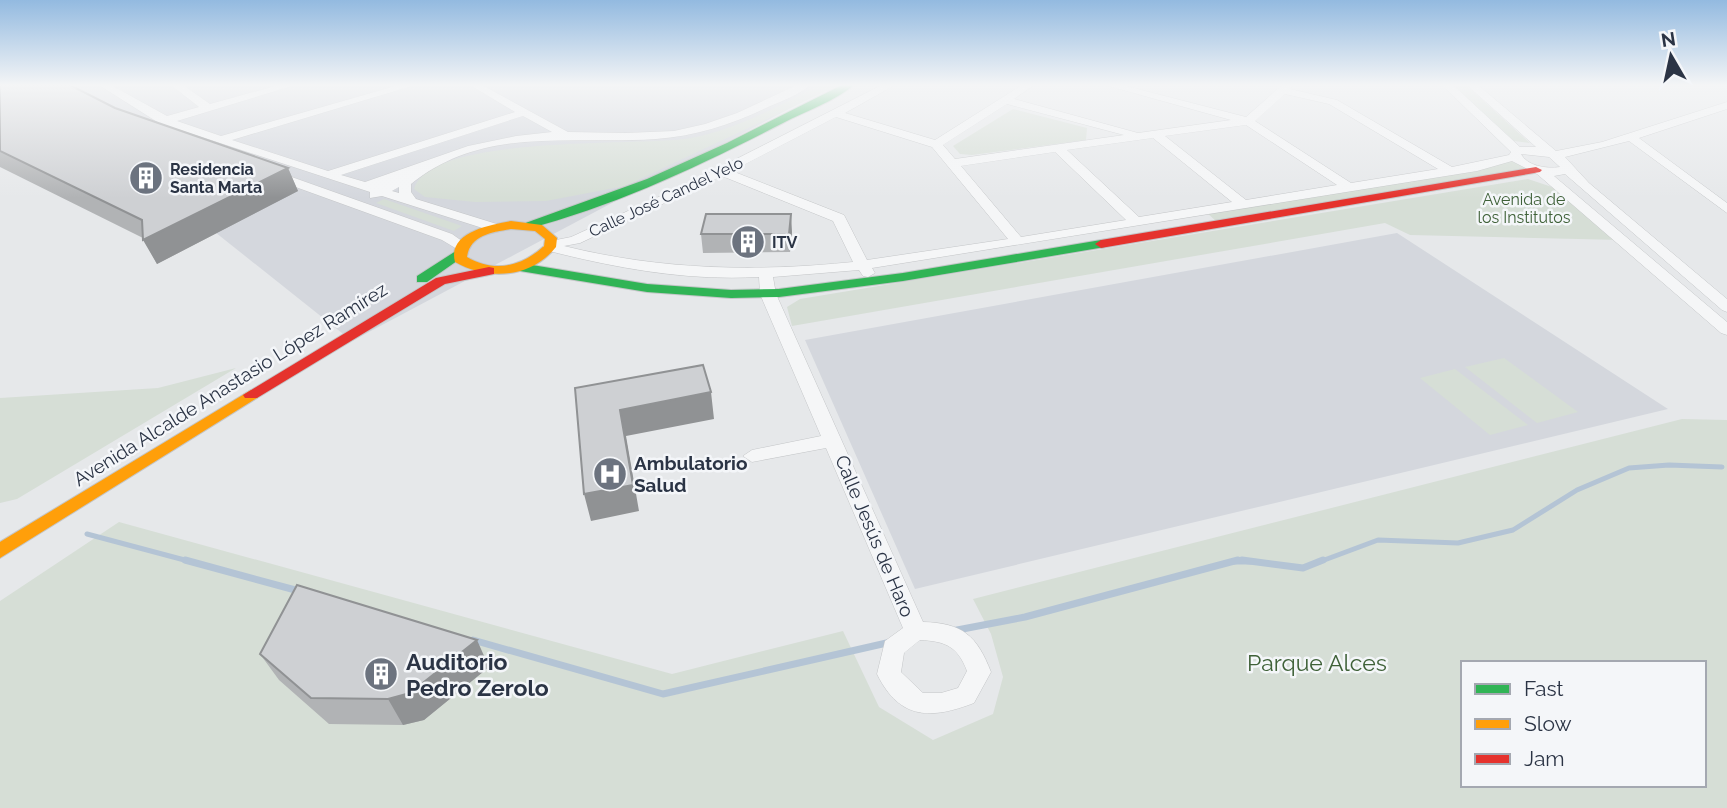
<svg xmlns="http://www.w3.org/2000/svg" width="1727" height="808" viewBox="0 0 1727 808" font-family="Raleway,sans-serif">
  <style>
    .built { fill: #d4d7dd }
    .green { fill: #d6ded6; fill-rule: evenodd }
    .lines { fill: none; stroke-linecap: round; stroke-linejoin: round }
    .stream-far1 { stroke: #b4c4d5; stroke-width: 5 }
    .stream { stroke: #b4c4d5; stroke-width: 7 }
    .street-casing { stroke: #c4c6c8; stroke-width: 1 }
    .fast-casing { stroke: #c4c6c8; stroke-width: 2 }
    .slow-casing { stroke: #c4c6c8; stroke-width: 2 }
    .jam-casing { stroke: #c4c6c8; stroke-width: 2 }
    .street { fill: #f5f6f7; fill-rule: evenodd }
    .fast { fill: #30b455; fill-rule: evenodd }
    .slow { fill: #ff9f0a; fill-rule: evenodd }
    .jam { fill: #e5322d; fill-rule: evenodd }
    .wall { fill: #b1b3b5 }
    .shaded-wall { fill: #909294 }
    .building { fill: #ced0d3; stroke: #909294; stroke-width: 2 }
    .labels { text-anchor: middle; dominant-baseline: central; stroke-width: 5; stroke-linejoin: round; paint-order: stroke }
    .far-poi-label { font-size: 16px; font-weight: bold; fill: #2b3445; stroke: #f4f6f9; text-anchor: start }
    .far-street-label { font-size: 16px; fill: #2b3445; stroke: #f4f6f9 }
    .far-park-label { font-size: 16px; fill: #3f6138; stroke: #f4f6f9 }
    .street-label { font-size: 19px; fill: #2b3445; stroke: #f4f6f9 }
    .poi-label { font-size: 19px; font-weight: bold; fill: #2b3445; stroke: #f4f6f9; text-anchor: start }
    .near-poi-label { font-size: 23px; font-weight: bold; fill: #2b3445; stroke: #f4f6f9; text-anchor: start }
    .near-park-label { font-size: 23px; fill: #3f6138; stroke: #f4f6f9 }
  </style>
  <rect width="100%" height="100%" fill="#e6e8ea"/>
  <path class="built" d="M30,85H834L352,341Z
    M1397,233L1668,409L915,589L805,340Z"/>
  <path class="green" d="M820,85H839L625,186L546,201L475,202L425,197L414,189C430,133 642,147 691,138C738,129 778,106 820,85Z
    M1453,85H1466L1530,143L1514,141Z
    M1013,109L1087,128L1086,140L972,155L960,154L953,146Z
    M1514,157L1530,168L1218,223L1205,211Z
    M1528,179L1561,190L1621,240L1410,235L1385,223L792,326L787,307L800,299Z
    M384,199L462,226L454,231L376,203Z
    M1504,358L1578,412L1537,423L1465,367Z
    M236,368L17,499L0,503V398L158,388Z
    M1455,369L1528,425L1490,435L1420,378Z
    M1682,419L1727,420V808H0V601L119,522L672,674L843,631L879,707L933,740L993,714L1003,677L991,634L973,599ZM1463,663H1704V785H1463Z"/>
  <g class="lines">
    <path class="stream-far1" d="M87,534L192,562
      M1231,562H1256
      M1319,562L1378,540L1458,543L1513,530L1577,490L1629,468L1669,465L1722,467"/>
    <path class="stream" d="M185,560L299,591
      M1242,560L1303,568L1323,560
      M952,631L1025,617L1238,560
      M473,640L663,694L891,642"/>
    <g class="street-casing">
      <path id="street" d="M99,85H111L167,116L199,107L171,85H183L210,104L279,85H295L177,121L221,136L399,85H415L232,140L328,171L515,112L470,85H482L568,132L626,133L674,131L705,124L737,113L797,85H810C799,95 782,101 768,107C733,124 696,136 656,139C571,145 484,125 411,184V192L416,199L500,225L502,228L495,232L382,196L370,198V192L159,123ZM523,116L552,132L516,136L468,146L365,182L341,175ZM399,187V193L392,191Z
        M882,85H895L845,113L935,140L1022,85H1034L1014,99L1138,133L1231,120L1105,85H1122L1246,117L1282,85H1293L1290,89L1337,100L1452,167L1509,155L1511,152L1442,85H1453L1520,147H1536L1467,85H1478L1556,151L1602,142L1727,102V109L1639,138L1727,203V213L1629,141L1565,157L1589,183L1727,299V312L1722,310L1565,174L1554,176L1727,322V335L1721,333L1537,174L1512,161L1477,171L872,268L875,273L868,277L863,276L859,270L773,277L776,294L923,622C963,623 977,636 991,672L974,703C932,719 900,721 877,674L885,641L903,628L826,448L752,462L743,456L752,450L821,436L760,294L759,277C685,281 616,268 545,250L543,247L546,242L571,237L687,184ZM1285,94L1329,104L1438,169L1351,183L1255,121ZM1007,104L1124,135L955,159L943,145ZM836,117L932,147L1008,239L867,260L844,215L732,171ZM1246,125L1337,185L1246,200L1165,136ZM1153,138L1232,202L1139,217L1067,150ZM1055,152L1126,220L1021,237L961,166ZM1521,154L1549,157L1560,167C1546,169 1527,166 1521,154ZM722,176L833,221L853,262C755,272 661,270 564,246L580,243ZM920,640C946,641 958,647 967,671L958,688L941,693H923L901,672L904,653Z
        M272,170L452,234L469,246L467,249H457L442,240L268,177L266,174Z"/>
    </g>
    <g class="fast-casing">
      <path id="fast" d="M842,85H854C835,101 806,111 783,123C701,165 616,206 526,229L520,225L647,179L727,143Z
        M1101,240L1105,241V247L903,281L779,297L731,298L647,292L520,271L513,267L520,263L647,284L731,290L779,289L903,273Z
        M459,249L465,253L464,256L427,282H417V276Z"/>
    </g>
    <g class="slow-casing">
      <path id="slow" d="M511,221L542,225L557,238L556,247C531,278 489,281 455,262C447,232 490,225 511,221ZM511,229L535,231L545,239L544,246C521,267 494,273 467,257C470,235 492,232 511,229Z
        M251,390L257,392L259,395L257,398L0,558V542Z"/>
    </g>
    <g class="jam-casing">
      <path id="jam" d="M1536,167L1542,170L1540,172L1101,248L1095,244L1101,240Z
        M489,267L494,268V274L445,284L257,398H245L243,395L436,278Z"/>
    </g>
    <use href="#street" class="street"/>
    <use href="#fast" class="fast"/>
    <use href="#slow" class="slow"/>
    <use href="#jam" class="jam"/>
  </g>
  <path class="wall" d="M0,85L115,108L288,168L298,191L157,264L143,238L0,167Z
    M792,232L790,252L703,253L701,234Z
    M260,654L489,667L424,720L403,725L329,724L279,680Z"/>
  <path class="shaded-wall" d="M288,168L298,191L157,264L143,240Z
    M791,214L792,232L790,252L789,234Z
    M711,392L714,419L626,436L639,511L591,521L584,494L620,410Z
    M477,640L489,667L424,720L403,725L388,699Z"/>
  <path class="building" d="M0,85H70L115,108L288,168L143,240L142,220L0,151Z
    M706,214H791L789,234H701Z
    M703,365L711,392L620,410L633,485L584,494L575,388Z
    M297,585L477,640L410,693L388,699L311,698L260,654Z"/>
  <linearGradient id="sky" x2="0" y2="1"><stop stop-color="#93bae0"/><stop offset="0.43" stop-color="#f4f5f6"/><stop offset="1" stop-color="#f4f5f6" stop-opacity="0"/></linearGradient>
  <rect width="1727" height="198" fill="url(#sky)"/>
  <defs>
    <g id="building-disc" transform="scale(1.75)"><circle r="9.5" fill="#6c737f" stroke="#f4f6f9"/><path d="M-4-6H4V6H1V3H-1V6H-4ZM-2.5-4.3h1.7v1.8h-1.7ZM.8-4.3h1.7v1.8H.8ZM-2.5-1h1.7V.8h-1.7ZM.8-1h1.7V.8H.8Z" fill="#fff"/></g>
    <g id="hospital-disc" transform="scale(1.75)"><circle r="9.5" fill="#6c737f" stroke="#f4f6f9"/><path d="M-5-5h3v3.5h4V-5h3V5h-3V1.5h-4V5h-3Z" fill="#fff"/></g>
  </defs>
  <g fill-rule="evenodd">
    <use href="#building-disc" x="146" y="178"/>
    <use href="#building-disc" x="748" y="242"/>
    <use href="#hospital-disc" x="610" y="474"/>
    <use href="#building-disc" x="381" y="674"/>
  </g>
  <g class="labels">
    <g class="far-poi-label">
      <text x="170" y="169">Residencia<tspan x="170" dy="18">Santa Marta</tspan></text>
      <text x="772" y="242">ITV</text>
    </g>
    <g class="far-street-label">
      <text transform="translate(666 197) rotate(-25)">Calle José Candel Yelo</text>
    </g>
    <g class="far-park-label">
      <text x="1524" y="199">Avenida de<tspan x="1524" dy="18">los Institutos</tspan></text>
    </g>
    <g class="street-label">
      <text transform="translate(230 384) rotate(-32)">Avenida Alcalde Anastasio López Ramírez</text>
      <text transform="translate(875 536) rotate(67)">Calle Jesús de Haro</text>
    </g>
    <g class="poi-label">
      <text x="634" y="463">Ambulatorio<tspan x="634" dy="22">Salud</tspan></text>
    </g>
    <g class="near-poi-label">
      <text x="406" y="661">Auditorio<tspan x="406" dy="26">Pedro Zerolo</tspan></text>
    </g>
    <g class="near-park-label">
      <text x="1317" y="662">Parque Alces</text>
    </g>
  </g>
  <rect x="1461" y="661" width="245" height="126" fill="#f4f6f9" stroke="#a4a8b1" stroke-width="2"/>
  <rect x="1475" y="684" width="35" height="10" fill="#30b455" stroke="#a4a8b1" stroke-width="2"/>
  <text x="1524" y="696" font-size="21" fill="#2b3445">Fast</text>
  <rect x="1475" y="719" width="35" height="10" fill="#ff9f0a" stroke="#a4a8b1" stroke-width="2"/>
  <text x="1524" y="731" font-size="21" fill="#2b3445">Slow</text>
  <rect x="1475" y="754" width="35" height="10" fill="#e5322d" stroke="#a4a8b1" stroke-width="2"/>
  <text x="1524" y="766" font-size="21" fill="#2b3445">Jam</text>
  <g transform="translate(1671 56) rotate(351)" stroke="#f4f6f9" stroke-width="5" paint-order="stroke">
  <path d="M0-5L12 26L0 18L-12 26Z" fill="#2b3445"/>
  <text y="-10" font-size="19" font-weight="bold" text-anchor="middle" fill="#2b3445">N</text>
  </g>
</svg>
